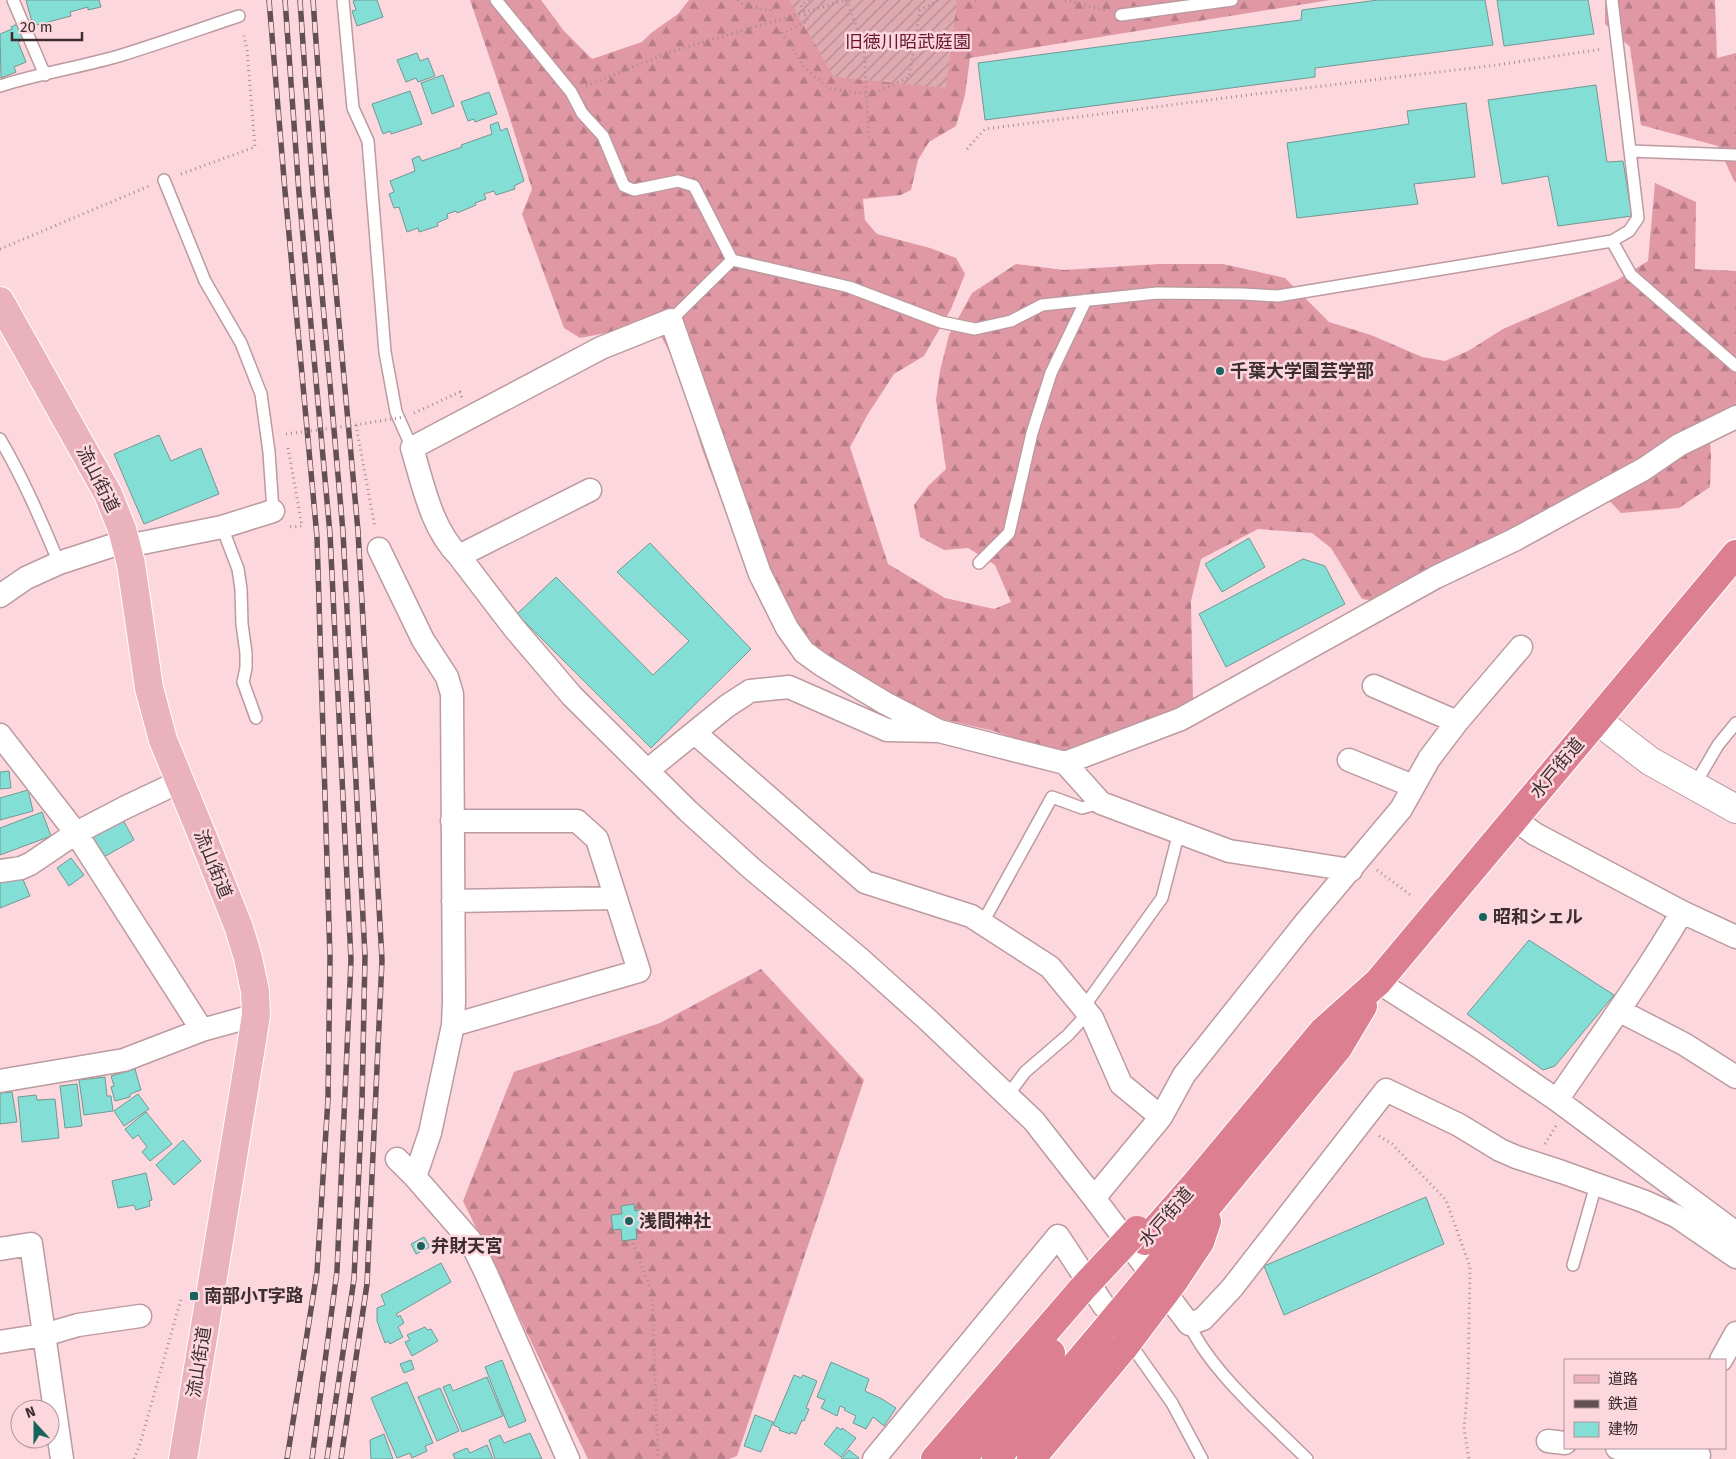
<svg xmlns="http://www.w3.org/2000/svg" width="1736" height="1459" viewBox="0 0 1736 1459" font-family="'Fira Sans','Noto Sans JP',sans-serif">
  <style>
    .forest { fill: url(#forest-firs) }
    .garden { fill: url(#garden-furrows) }
    .building { fill: #83ded5; stroke: #739793 }
    .lines { fill: none; stroke-linecap: round; stroke-linejoin: round }
    .lane-casing { stroke: #bc9a9f; stroke-width: 14 }
    .street-casing { stroke: #bc9a9f; stroke-width: 25 }
    .secondary-casing { stroke: #bc9a9f; stroke-width: 30 }
    .primary-casing { stroke: #fff; stroke-width: 30 }
    .highway-casing { stroke: #fff; stroke-width: 30 }
    .path { stroke: #a68c91; stroke-width: 3; stroke-dasharray: 1 4; stroke-linecap: butt }
    .lane { stroke: #fff; stroke-width: 11 }
    .street { stroke: #fff; stroke-width: 22 }
    .secondary { stroke: #fff; stroke-width: 28 }
    .primary { stroke: #eab2bd; stroke-width: 28 }
    .highway { stroke: #dc7f91; stroke-width: 28 }
    .rail-casing { stroke: #635054; stroke-width: 5.5 }
    .rail { stroke: #fcd8de; stroke-width: 4; stroke-dasharray: 11; stroke-linecap: butt }
    .highway-bridge-casing { stroke: #fff; stroke-width: 30; stroke-linecap: butt }
    .path-bridge { stroke: #a68c91; stroke-width: 3; stroke-dasharray: 1 4; stroke-linecap: butt }
    .highway-bridge { stroke: #dc7f91; stroke-width: 28 }
    .poi-dot { fill: #17645e; stroke: #fcd8de; stroke-width: 2 }
    .labels { text-anchor: middle; dominant-baseline: central; stroke-width: 5; stroke-linejoin: round; paint-order: stroke }
    .park-label { font-size: 18px; fill: #69152f; stroke: #fcd8de }
    .poi-label { font-size: 18px; font-weight: bold; fill: #3b2d30; stroke: #fcd8de; text-anchor: start }
    .street-label { font-size: 18px; fill: #3b2d30; stroke: #fcd8de }
  </style>
  <defs>
    <pattern id="forest-firs" width="22" height="20" patternUnits="userSpaceOnUse" patternTransform="scale(1.25)"><rect width="22" height="20" fill="#e098a5"/><path d="M5 1l3.5 6h-7zM16 11l3.5 6h-7z" fill="#b77c87"/></pattern>
    <pattern id="garden-furrows" width="10" height="10" patternUnits="userSpaceOnUse" patternTransform="scale(1.25)"><rect width="10" height="10" fill="#dfa9b2"/><path d="M-1 1l2-2M0 10L10 0M9 11l2-2" fill="none" stroke="#b68a91"/></pattern>
  </defs>
  <rect width="100%" height="100%" fill="#fcd8de"/>
  <path class="forest" d="M470,0H541L564,31L592,59L642,42L651,33L678,14L689,0H1330L970,58L965,95L956,126L929,142L918,160L911,190L901,195L863,199L865,220L877,234L930,248L956,258L965,274L951,309L924,356L894,374L868,414L850,447L888,564L945,598L994,609L1011,602L995,565L968,548L944,550L920,537L914,505L929,485L946,469L936,400L940,371L949,335L972,293L1016,264L1064,270L1159,264H1223L1285,278L1329,322L1371,335L1422,357L1445,361L1468,351L1503,329L1617,280L1648,261L1655,183L1696,202L1695,269L1736,271V408L1709,423L1711,458L1710,487L1679,508L1621,513L1597,488L1377,601L1362,599L1331,548L1312,533L1258,529L1201,559L1191,601L1193,702L1165,719L1057,754L994,731L906,711L818,655L743,559L702,449L677,366L662,338L647,325L580,338L564,328L522,214L532,189L507,109Z
    M1605,0H1715L1717,58L1736,53V182L1734,181L1718,146L1641,125L1630,47L1605,24Z
    M761,969L864,1080L737,1456L729,1459H588L463,1201L514,1072L660,1023Z"/>
  <path class="garden" d="M789,0H957L946,88L834,77Z"/>
  <path class="building" d="M26,0H99L101,7L88,10V7L70,12L71,16L33,26Z
    M356,0H377L383,17L357,26L352,11L356,10L353,1Z
    M1378,0H1485L1493,45L1315,68V77L985,120L978,63L1301,20L1302,10Z
    M1497,0H1588L1594,34L1504,46Z
    M17,24L23,40L18,42L26,62L14,67L16,72L1,78L0,34L12,29L11,27Z
    M417,53L420,61L428,58L435,76L418,82L416,78L406,82L397,60Z
    M443,75L454,106L432,114L421,83Z
    M1596,85L1607,162L1623,161L1632,216L1558,226L1548,176L1502,184L1488,100Z
    M410,91L422,124L391,134L390,131L383,134L372,104Z
    M489,92L497,114L475,122L474,119L468,121L461,102Z
    M1466,103L1475,177L1414,184L1418,204L1297,218L1287,143L1409,124L1407,111Z
    M498,122L501,131L507,128L524,181L514,186L515,189L496,195L494,191L484,194L486,199L475,203L476,205L457,213L456,211L447,214L448,218L437,223L438,226L419,232L418,228L407,232L399,207L394,208L389,194L394,192L390,181L415,171L412,159L419,156L422,161L462,147L461,145L492,134L490,125Z
    M159,435L171,461L201,448L219,494L144,524L114,454Z
    M1249,538L1265,567L1222,592L1205,564Z
    M650,543L751,649L651,748L517,614L556,577L653,675L689,641L617,572Z
    M1303,559L1325,566L1345,604L1226,667L1199,614Z
    M9,771L11,788L0,789V772Z
    M28,790L33,811L0,820V798Z
    M42,812L51,836L0,855V828Z
    M122,818L134,840L102,858L89,837Z
    M71,858L84,875L69,886L57,868Z
    M22,877L30,896L0,908V882L10,878L11,881Z
    M1529,940L1614,995L1555,1066L1543,1070L1467,1014Z
    M135,1069L141,1090L130,1094V1097L115,1101L111,1087L114,1086L111,1076Z
    M105,1077L107,1096H111L113,1111L84,1115L79,1080Z
    M77,1084L82,1126L65,1128L60,1086Z
    M12,1092L17,1122L0,1124V1093Z
    M138,1094L149,1109L124,1126L114,1111Z
    M36,1095L37,1100L55,1099L59,1138L22,1142L18,1097Z
    M146,1112L172,1144L150,1161L142,1152L147,1147L138,1135L133,1139L125,1129Z
    M183,1140L201,1161L174,1185L156,1165Z
    M146,1173L152,1200L149,1201L150,1206L136,1210L134,1205L118,1208L112,1181Z
    M1426,1197L1444,1244L1284,1315L1264,1266Z
    M634,1204L635,1211L643,1209L646,1228L636,1229L637,1239L622,1241L621,1229L613,1230L611,1215L622,1214L621,1206Z
    M424,1237L430,1247L416,1254L411,1244Z
    M441,1237L445,1244L437,1248L433,1241Z
    M441,1263L451,1282L396,1314L398,1317L400,1315L404,1323L398,1327L403,1337L390,1344L388,1341L385,1343L377,1321V1308L385,1305L381,1295Z
    M425,1327L427,1330L431,1329L438,1341L412,1356L405,1342L410,1340L407,1335Z
    M411,1360L414,1369L404,1373L400,1364Z
    M502,1360L526,1421L509,1428L485,1367Z
    M831,1362L869,1379L865,1391L882,1399L896,1408L884,1426L873,1417L866,1429L853,1423L856,1416L844,1410L845,1408L840,1406L837,1416L821,1408L825,1400L817,1397Z
    M794,1375L801,1378L803,1375L817,1381L806,1408L809,1409L804,1421L802,1420L796,1434L791,1432L790,1434L779,1430L780,1428L773,1425Z
    M487,1377L503,1416L462,1432L443,1387L450,1384L453,1391Z
    M407,1382L433,1443L425,1446L427,1451L412,1458L410,1453L397,1458L371,1398Z
    M440,1388L459,1431L437,1441L418,1397Z
    M755,1415L773,1422L761,1452L744,1446Z
    M837,1427L841,1430L842,1428L856,1438L841,1457L824,1444Z
    M530,1433L542,1459H495L489,1440L500,1435L504,1443Z
    M384,1434L393,1459H371L370,1440Z
    M487,1445L493,1459H455L453,1454L467,1448L470,1453Z
    M849,1450L859,1458L858,1459H841Z"/>
  <g class="lines">
    <g class="lane-casing">
      <path id="lane" d="M13,0L45,75
        M343,0L353,108L368,141L385,352L396,412L412,448
        M496,0L571,92L582,113L603,136L624,186L634,190L678,181L694,186L732,260
        M1612,0L1638,218L1629,231L1612,241L1631,275L1736,366
        M1121,15L1232,0
        M0,86C40,73 82,67 122,55C161,43 200,29 239,16
        M1630,151L1736,155
        M164,180L205,281L241,343L261,394L269,452L273,511
        M671,320L732,260L849,287L941,322L975,329L1011,321L1042,305L1157,293L1243,294L1278,296L1612,241
        M0,439C23,478 41,520 59,563
        M222,527L238,569L241,589L242,624L246,653V668L243,682L256,718
        M979,563L1009,533L1032,433L1051,373L1086,300
        M1694,786L1718,745L1736,723
        M982,924L1052,797L1082,808L1101,803
        M1083,1008L1162,898L1179,832
        M1008,1095L1025,1072L1068,1035L1088,1013
        M1573,1265L1596,1185
        M1189,1324C1212,1373 1268,1420 1307,1459
        M1129,1342L1172,1403L1202,1459"/>
    </g>
    <g class="street-casing">
      <path id="street" d="M127,546L222,527L273,511
        M379,549L423,640L447,677L452,694L454,1001L453,1025L430,1133L415,1177L470,1240L486,1273L568,1459
        M459,556L590,490
        M0,596L26,578L59,563L126,541
        M1374,686L1457,722
        M939,731L885,703L822,665L804,652L787,628L760,574L671,320L601,348L412,448C423,484 431,528 459,556L514,628L572,696L688,811L751,868L859,958L928,1020L1034,1121L1094,1198L1189,1324L1203,1319L1232,1288L1386,1090L1459,1125L1500,1150L1516,1157L1562,1172L1643,1201L1676,1216L1736,1257
        M695,733L865,882L971,916L1050,967L1092,1018L1121,1084L1161,1117L1094,1198
        M0,735L76,833L202,1030
        M1349,760L1413,786
        M1065,763L1181,719L1436,577L1514,540L1644,469L1679,445L1736,417
        M648,770L727,706L750,691L789,687L887,730L939,731L1065,763L1101,803L1229,851L1351,870
        M1514,819L1535,834L1682,912L1736,937
        M452,821H577L597,839L639,971L453,1025
        M0,871L21,868L30,864L76,833L126,807L179,782
        M453,901L615,898
        M1378,982L1475,1044L1557,1100L1736,1233
        M1620,1011L1684,1044L1736,1077
        M0,1081L124,1060L202,1030L256,1015
        M1557,1100C1599,1038 1644,977 1682,912
        M1161,1117L1184,1075L1305,923L1401,809L1429,759L1457,722L1521,647
        M397,1159L417,1179
        M0,1249L31,1244L62,1459
        M0,1342L44,1335L78,1325L140,1316
        M1721,1360L1736,1333
        M1548,1441L1565,1443
        M1617,1448L1699,1455
        M874,1459L1058,1236L1104,1306"/>
    </g>
    <g class="secondary-casing">
      <path id="secondary" d="M1597,720L1650,761L1736,809"/>
    </g>
    <g class="primary-casing">
      <path id="primary" d="M0,301L108,494L122,529L131,564L149,688L163,740L202,835L239,928L248,958L255,991L256,1015L250,1053L183,1459"/>
    </g>
    <g class="highway-casing">
      <path id="highway" d="M1145,1241L1196,1183L1323,1031L1378,982L1736,554
        M1160,1264L1338,1048L1363,1006
        M1174,1281L1200,1242L1207,1221
        M935,1459L1082,1289
        M962,1459L1051,1353
        M996,1459L1111,1323
        M1031,1459L1125,1346"/>
    </g>
    <path class="path" d="M738,0L740,3L770,11L781,0
      M809,0L801,5L808,21L782,33L804,67L828,88L855,93H874L909,77L920,10L939,0
      M846,0L864,46L869,140
      M975,0H976
      M1065,0L1106,11
      M586,86L670,52L846,0
      M967,149L985,129L1248,95L1497,65L1602,49
      M181,174L255,147L247,49L243,33
      M0,249L149,186
      M414,413L460,392L462,398
      M356,425L375,528
      M288,448L302,526L288,527
      M1377,870L1412,896
      M1379,1136L1392,1144L1446,1200L1470,1267L1468,1385L1464,1429L1469,1459
      M1545,1144L1556,1126
      M633,1243L652,1293L658,1459
      M134,1459L140,1444L181,1299"/>
    <use href="#lane" class="lane"/>
    <use href="#street" class="street"/>
    <use href="#secondary" class="secondary"/>
    <use href="#primary" class="primary"/>
    <use href="#highway" class="highway"/>
    <g class="rail-casing">
      <path id="rail" d="M269,0L285,191L317,537L330,958L328,1099L317,1272L287,1459
        M285,0L299,193L330,534L351,960L337,1271L312,1459
        M300,0L313,191L343,532L365,956L362,1102L354,1279L327,1459
        M313,0L327,192L358,531L382,960L367,1284L341,1459"/>
    </g>
    <use href="#rail" class="rail"/>
    <g class="highway-bridge-casing">
      <path id="highway-bridge" d="M1082,1289L1137,1230
        M1111,1323L1160,1264
        M1125,1346L1174,1281"/>
    </g>
    <path class="path-bridge" d="M286,434L356,425L404,417"/>
    <use href="#highway-bridge" class="highway-bridge"/>
  </g>
  <g class="poi-dot">
    <circle cx="1220" cy="371" r="5"/>
    <circle cx="1483" cy="917" r="5"/>
    <circle cx="629" cy="1221" r="5"/>
    <circle cx="421" cy="1246" r="5"/>
    <rect x="189" y="1291" width="10" height="10" rx="2.5"/>
  </g>
  <g class="labels">
    <g class="park-label">
      <text x="908" y="42">旧徳川昭武庭園</text>
    </g>
    <g class="poi-label">
      <text x="1230" y="371">千葉大学園芸学部</text>
      <text x="1493" y="917">昭和シェル</text>
      <text x="639" y="1221">浅間神社</text>
      <text x="431" y="1246">弁財天宮</text>
      <text x="204" y="1296">南部小T字路</text>
    </g>
    <g class="street-label">
      <text transform="translate(98 479) rotate(63)">流山街道</text>
      <text transform="translate(1557 768) rotate(-50)">水戸街道</text>
      <text transform="translate(213 864) rotate(68)">流山街道</text>
      <text transform="translate(1166 1217) rotate(-49)">水戸街道</text>
      <text transform="translate(199 1362) rotate(-81)">流山街道</text>
    </g>
  </g>
  <rect x="1564" y="1359" width="162" height="90" fill="#fcd8de" stroke="#af9498"/>
  <rect x="1574" y="1375" width="25" height="8" fill="#eab2bd" stroke="#af9498"/>
  <text x="1608" y="1384" font-size="15" fill="#3b2d30">道路</text>
  <rect x="1574" y="1400" width="25" height="8" fill="#635054" stroke="#af9498"/>
  <text x="1608" y="1409" font-size="15" fill="#3b2d30">鉄道</text>
  <rect x="1574" y="1422" width="25" height="15" fill="#83ded5" stroke="#af9498"/>
  <text x="1608" y="1434" font-size="15" fill="#3b2d30">建物</text>
  <g transform="translate(35 1424) rotate(339)"><circle r="24" fill="#fcd8de" stroke="#af9498"/>
  <path d="M0-4L9 19L0 12L-9 19Z" fill="#17645e"/>
  <text y="-8" font-size="14" font-weight="bold" text-anchor="middle" fill="#3b2d30">N</text>
  </g>
  <path d="M12 32v8h70v-8" fill="none" stroke="#3b2d30" stroke-width="2.5"/>
  <text x="20" y="32" font-size="15" fill="#3b2d30" stroke="#fcd8de" stroke-width="4" paint-order="stroke">20 m</text>
</svg>
